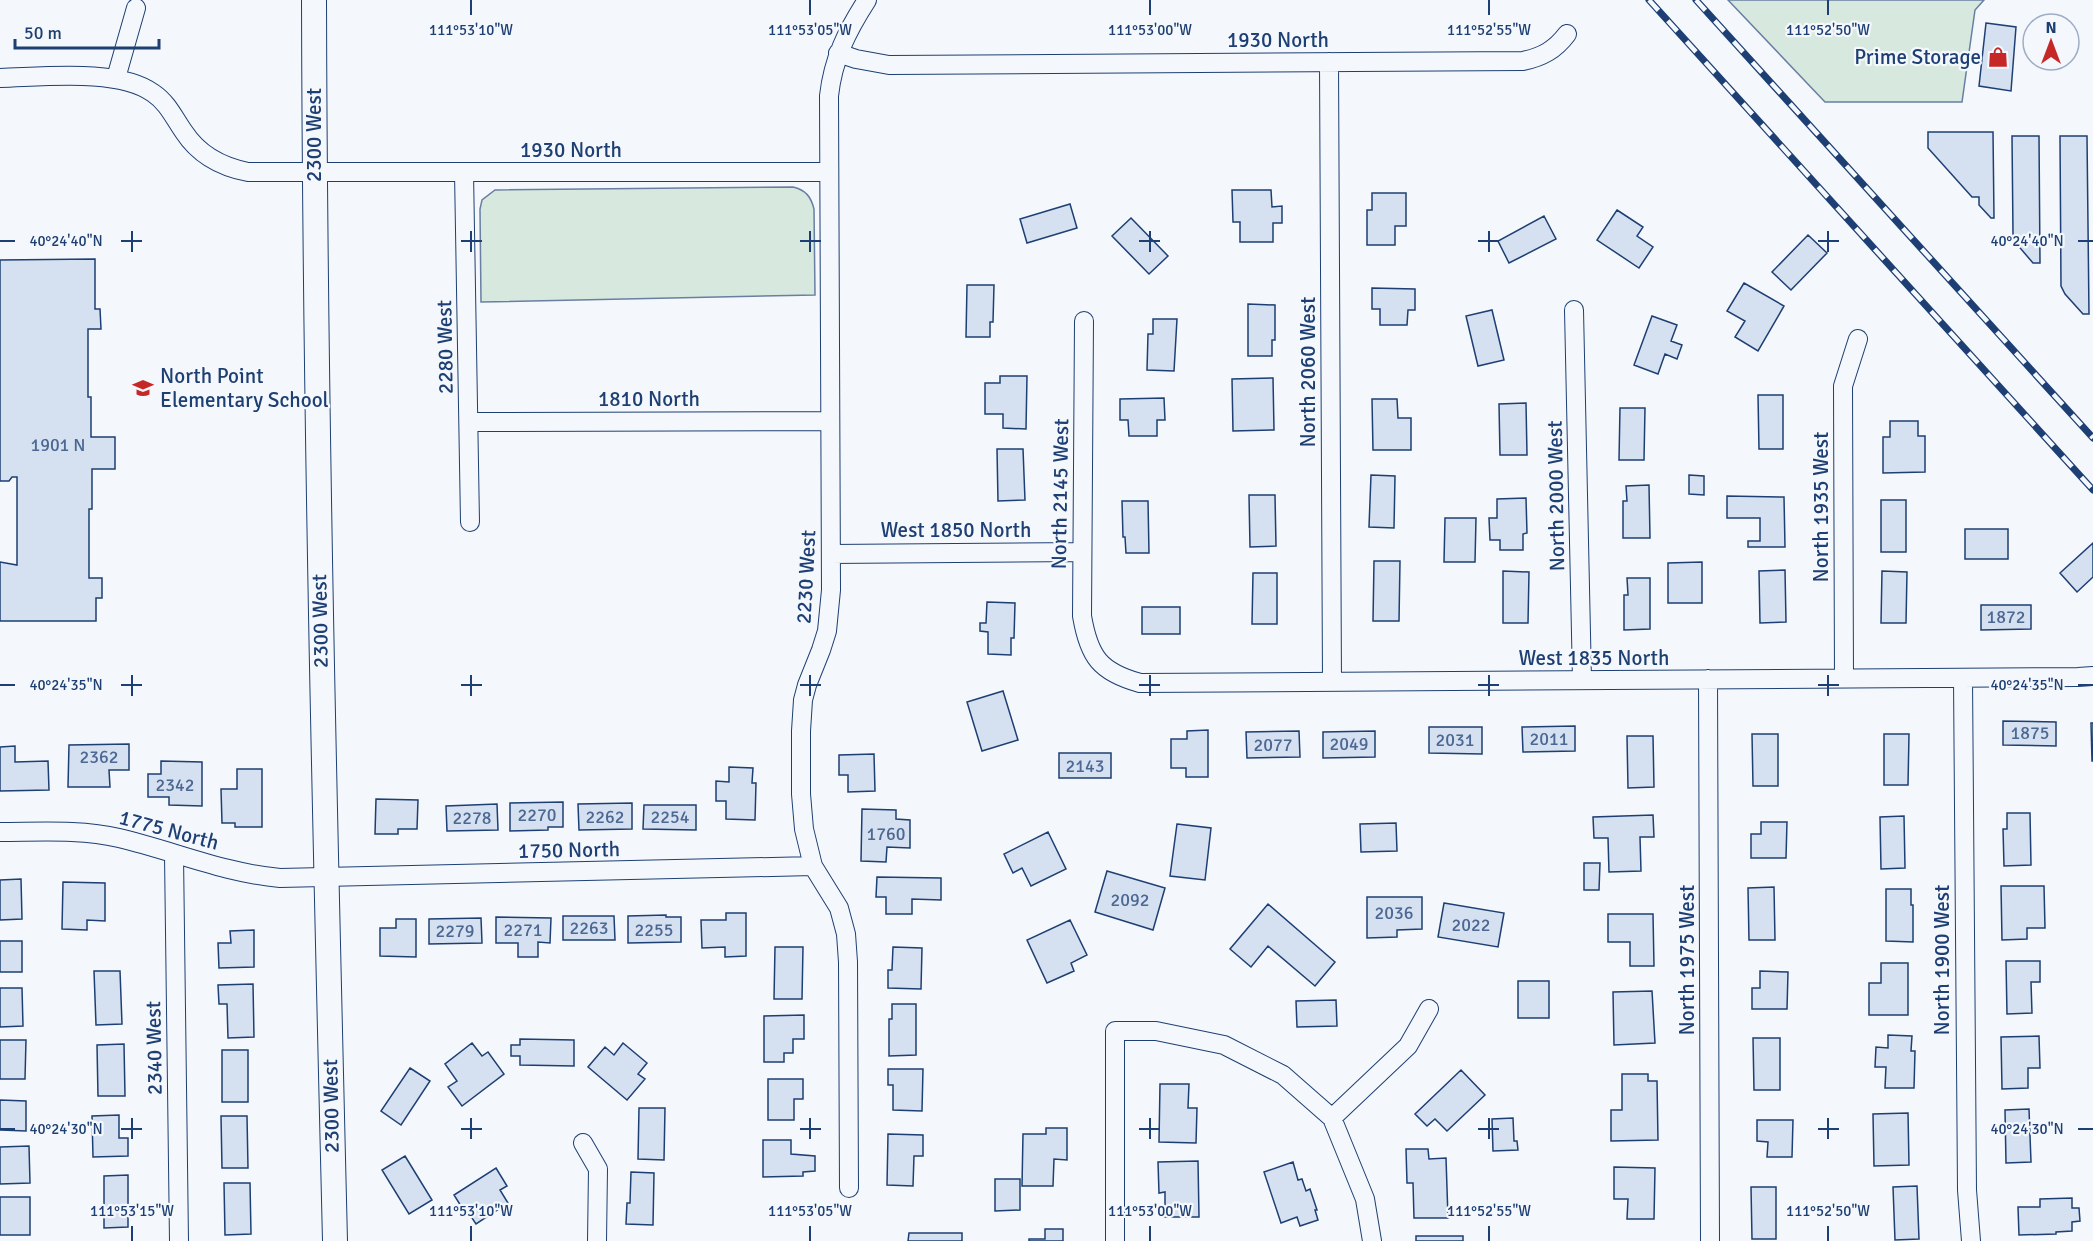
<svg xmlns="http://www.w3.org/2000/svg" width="2093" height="1241" viewBox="0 0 2093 1241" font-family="Signika,sans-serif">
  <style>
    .green { fill: #d7e8df; stroke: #687fa3; stroke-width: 1.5 }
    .building { fill: #d5e0f0; stroke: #1d3f73; stroke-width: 1.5 }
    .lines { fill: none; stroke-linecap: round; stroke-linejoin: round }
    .street-casing { stroke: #1d3f73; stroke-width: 20 }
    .secondary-casing { stroke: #1d3f73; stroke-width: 26 }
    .street { stroke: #f4f7fb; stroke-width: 18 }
    .secondary { stroke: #f4f7fb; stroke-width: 24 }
    .rail-casing { stroke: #1d3f73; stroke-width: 7 }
    .rail { stroke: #f4f7fb; stroke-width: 4.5; stroke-dasharray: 14; stroke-linecap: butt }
    .ticks { fill: none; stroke: #1d3f73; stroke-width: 2 }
    .labels { text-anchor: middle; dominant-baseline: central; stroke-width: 4.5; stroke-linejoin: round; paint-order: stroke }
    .number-label { font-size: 18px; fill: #4b6792 }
    .street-label { font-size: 21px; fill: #1d3f73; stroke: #f4f7fb }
    .poi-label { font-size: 21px; fill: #1d3f73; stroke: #f4f7fb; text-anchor: end }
    .ticks-label { font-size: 15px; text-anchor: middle; fill: #1d3f73; stroke: #f4f7fb; stroke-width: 4.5; stroke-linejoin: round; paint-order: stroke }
  </style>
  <rect width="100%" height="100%" fill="#f4f7fb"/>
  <path class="green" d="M1728,0H1984L1975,10L1962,102H1825Z
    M793,187C806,190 811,197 814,209L815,295L481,302L480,209L482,200L495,190Z"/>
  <path class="building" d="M1986,23L2016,27L2011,91L1979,86Z
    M1928,132H1993L1994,218H1991L1979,205V197H1972L1928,148Z
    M2012,136H2039L2040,263H2033L2015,242L2013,234Z
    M2060,136H2087L2089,314H2083L2065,294L2061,286Z
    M1232,190H1271L1272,207L1282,206V223H1273V242H1240V222H1233Z
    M1372,193H1406V226H1395V245H1367V210H1372Z
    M1070,204L1077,228L1027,243L1020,219Z
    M1617,210L1643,227L1637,236L1653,247L1639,268L1597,240Z
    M1544,216L1556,239L1509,263L1498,241Z
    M1131,218L1168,256L1149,274L1112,236Z
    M1808,235L1827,253L1791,290L1772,272Z
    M95,259V309H100L101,329H88V397H91V437H115V469H92V509H89V578H102V598H96V621H0V562L17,565V477H12L9,481H0V260Z
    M1744,283L1784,306L1758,351L1735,337L1745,321L1727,311Z
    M967,285H994L993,322H990V337H966Z
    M1372,288L1415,289V310H1408L1407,325H1380V309H1372Z
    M1248,304L1275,305V340H1272V356H1248Z
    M1492,310L1504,360L1478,366L1466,316Z
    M1652,316L1677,325L1671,341L1682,345L1677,359L1665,354L1658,374L1634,365Z
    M1153,319H1177L1174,371L1147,370L1148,334H1153Z
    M1000,376H1027L1026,429L1003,428V414H985V383H1000Z
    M1273,378L1274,430L1233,431L1232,379Z
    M1758,395H1783V449H1759Z
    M1164,398L1165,420H1157V436H1129L1128,420H1120V399Z
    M1372,399H1397L1398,418H1411V450H1373Z
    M1526,403L1527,455H1500L1499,404Z
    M1620,408H1645L1644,460H1619Z
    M1890,421H1918V436H1925V472L1883,473V437H1890Z
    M997,449H1023L1025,500L998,501Z
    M1371,475L1395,476L1394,528L1369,527Z
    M1689,475L1704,476V495L1689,494Z
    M1649,485L1650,538H1623V501H1627L1626,486Z
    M1249,495H1275L1276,546L1250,547Z
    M1727,496L1784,497L1785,547H1748V541H1760V518H1727Z
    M1526,498L1527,533L1523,534V550H1500V540H1490L1489,518H1497V499Z
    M1881,500H1906V552H1881Z
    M1122,501H1148L1149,553H1126L1125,537H1123Z
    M1445,518H1476L1475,562H1444Z
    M1965,529H2008V559H1965Z
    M2093,543V577L2077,592L2060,573Z
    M1374,561H1400L1399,621H1373Z
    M1702,562V603H1668V563Z
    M1785,570L1786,622L1760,623L1759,571Z
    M1503,571L1529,572L1528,623H1503Z
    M1882,571L1907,572L1906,623H1881Z
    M1253,573H1277V624H1252Z
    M1627,578H1650V629L1624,630V595H1628Z
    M987,602L1015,603L1014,638H1011V655L988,654V632L980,631V623H986Z
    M1981,605H2031V629L1981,630Z
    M1142,607H1180V634H1142Z
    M1003,691L1018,740L982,751L967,702Z
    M2003,721L2056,722V746L2003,745Z
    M2091,723H2093V761H2092Z
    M1575,726V751L1523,752L1522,727Z
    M1429,727H1482V754L1429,753Z
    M1208,730V777H1186V768H1171V739H1187V731Z
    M1299,731L1300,757L1247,758L1246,732Z
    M1375,731V757L1323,758V732Z
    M1752,734H1778V786H1753Z
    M1884,734H1909L1908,785H1884Z
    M1627,736H1653L1654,787L1628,788Z
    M129,744V770H109L110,787H68L69,745Z
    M15,746V762L48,761L49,790L0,791V747Z
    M1059,753H1111V778H1059Z
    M874,754L875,791L848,792V775H839V755Z
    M161,761L202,762V806L169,805V797H148V774H161Z
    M729,767L753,768L752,783H756L755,820L726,819V801H716V781L729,782Z
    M237,769H262V827H235V823H222L221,789H237Z
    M376,799L418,800L417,829H398V834H375Z
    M563,802V827H548V830L510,831V803Z
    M632,803V829L579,830L578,804Z
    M497,804L498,830L447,831L446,806Z
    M644,805H696V830L643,829Z
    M862,809L896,810V819L910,820V848L887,847L886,862L861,861Z
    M2007,813H2030L2031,865L2004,866L2003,829H2007Z
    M1653,815L1654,837H1640L1641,871L1609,872L1608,838H1594L1593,817Z
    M1904,816L1905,868L1881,869L1880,817Z
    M1761,822H1787L1786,858H1751V834H1761Z
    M1396,823L1397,851L1361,852L1360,824Z
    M1177,824L1211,828L1205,880L1170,876Z
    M1048,832L1066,869L1031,886L1022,868L1013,873L1004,854Z
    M1584,863H1600L1599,890H1584Z
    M1107,871L1165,888L1153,930L1095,912Z
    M877,877L941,878V900L912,899V914H886V897H876Z
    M21,879L22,919L0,920V880Z
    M63,882L105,883V921L87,920V930L62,929Z
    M2001,886H2044L2045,928H2027V939L2002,940Z
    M1774,887L1775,940H1749L1748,888Z
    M1886,889H1911V905H1913V942L1886,941Z
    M1367,897H1422V929L1397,930V937L1367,938Z
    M1444,903L1504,913L1498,947L1438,937Z
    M1268,904L1335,962L1315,986L1268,946L1251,967L1230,949Z
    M726,913H746V956L725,957V947L702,948L701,920H726Z
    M1608,914H1653L1654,966H1630V942H1608Z
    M666,915V917H681V942L628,943V916Z
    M563,916H614L615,940H563Z
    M496,917L551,918L550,943L538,942V957H518V943H496Z
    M481,918L482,943L429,944V919Z
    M396,919H416V957L380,956V928H396Z
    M1070,920L1087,955L1071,963L1074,971L1047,983L1027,940Z
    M254,930V967L219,968L218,943H231L230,931Z
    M0,941H22V972H0Z
    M775,947H803L802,999H774Z
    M893,947L922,948L921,989L888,988V970H892Z
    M2006,961H2040V982H2031L2032,1013L2007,1014Z
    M1881,963H1908V1015H1869V983H1881Z
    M94,971H120L122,1024L96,1025Z
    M1760,971L1788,972L1787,1009H1752V988H1760Z
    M1518,981H1549V1018H1518Z
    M253,984L254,1037L228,1038L227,1004H219L218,985Z
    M0,988H22L23,1026L0,1027Z
    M1652,991L1655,1043L1614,1045L1613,992Z
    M1336,1000L1337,1026L1297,1027L1296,1001Z
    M892,1004H916V1055L889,1056V1019H892Z
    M804,1015V1039H793V1053H784V1062H764V1016Z
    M1888,1035L1912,1036L1911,1051H1915L1914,1088H1885L1886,1067H1875L1876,1047L1888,1048Z
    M2039,1036L2040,1068H2028V1088L2002,1089L2001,1037Z
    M1753,1038H1780V1090H1754Z
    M520,1039L574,1040V1066L520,1065V1056H511V1045H520Z
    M0,1040H26L25,1079H0Z
    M472,1043L482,1056L488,1052L504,1074L462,1106L448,1087L457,1081L445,1064Z
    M623,1043L647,1063L638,1074L645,1079L627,1100L588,1067L605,1047L614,1055Z
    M124,1044L125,1096H98L97,1045Z
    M222,1050H248V1102H222Z
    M410,1068L430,1081L401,1125L381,1111Z
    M888,1069H923L922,1111L893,1110V1085H888Z
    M1461,1070L1485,1095L1447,1131L1435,1119L1427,1126L1415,1114Z
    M1622,1074H1648V1081H1657L1658,1140L1611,1141V1110H1622Z
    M768,1079H803V1099H794V1120H768Z
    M1160,1084H1189L1188,1108H1197L1196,1143L1159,1142Z
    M0,1100L26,1101V1131L0,1130Z
    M639,1108H665L664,1160L638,1159Z
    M2029,1109L2031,1162L2006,1163L2005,1110Z
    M1908,1113L1909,1165L1874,1166L1873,1114Z
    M119,1115V1138H128V1156L93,1157L92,1116Z
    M221,1116H247L248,1168H222Z
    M1513,1118L1514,1141H1517L1518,1150L1493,1151L1492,1119Z
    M1757,1120H1793L1792,1157H1767L1768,1142L1757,1141Z
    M1046,1128H1067V1160L1054,1159L1053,1186H1022L1023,1134H1046Z
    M888,1134L923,1135V1156H914L913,1186L887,1185Z
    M763,1140H791V1154L815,1156V1171L803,1172V1176L763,1177Z
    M29,1146L30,1183L0,1184V1147Z
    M1406,1149H1428L1429,1159L1446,1158L1448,1218H1414L1413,1183H1407Z
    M405,1156L432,1200L409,1214L382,1170Z
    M1198,1161L1199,1217H1165V1192L1159,1193L1158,1162Z
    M1293,1162L1298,1180L1302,1179L1306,1191L1310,1189L1317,1210H1315L1318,1220L1300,1226L1297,1217L1281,1223L1264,1172Z
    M1614,1167L1655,1168L1654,1219H1627L1628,1199H1614Z
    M496,1168L507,1186L500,1190L508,1203L476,1224L468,1212L466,1214L454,1195Z
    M631,1172L654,1173L653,1225L626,1224L627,1203H630Z
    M128,1175V1227L104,1228V1176Z
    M995,1179H1020V1210L995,1211Z
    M224,1183H250L251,1234L225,1235Z
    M1917,1186L1919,1239L1895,1240L1893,1187Z
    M1751,1187H1776V1239H1752Z
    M0,1197H30V1235H0Z
    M2072,1198V1208H2079L2080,1221L2072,1222V1231L2056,1232V1234L2019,1235L2018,1207H2040V1199Z
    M1045,1229H1063V1241H1029V1239H1045Z
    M909,1233H962V1241H908Z
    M1416,1236H1463V1241H1416Z"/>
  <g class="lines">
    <g class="street-casing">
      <path id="street" d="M838,53L856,59L889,65L1523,61C1542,57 1555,50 1567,34
        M1329,62L1332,682
        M0,78C42,77 119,68 153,93C168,103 174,118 184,132C199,155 222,167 248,172H829
        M116,78L136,8
        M464,172L470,522
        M1574,310L1582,680
        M1084,321L1082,616C1089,657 1100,672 1140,683L2078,677L2093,676
        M469,422L830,421
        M831,554L1082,552
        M1844,678L1843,386L1858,339
        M1963,678L1967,1190L1971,1241
        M1708,679L1710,1241
        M0,832C39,832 81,829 119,838C174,851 224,873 280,878L813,866
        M174,855L179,1241
        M1332,1118L1408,1046L1429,1009
        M583,1143L598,1169L597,1241
        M849,1188L848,962L846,934L839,908L813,866L804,829L801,794V731L803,700L807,685L821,650L827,631L831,590L829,96C833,59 847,31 867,0
        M1115,1241V1031H1156L1224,1045L1283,1075L1332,1118L1365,1199L1372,1241"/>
    </g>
    <g class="secondary-casing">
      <path id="secondary" d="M314,0C315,414 325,827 335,1241"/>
    </g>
    <use href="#street" class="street"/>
    <use href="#secondary" class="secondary"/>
    <g class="rail-casing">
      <path id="rail" d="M1649,0L2093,490
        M1696,0L2093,438"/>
    </g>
    <use href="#rail" class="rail"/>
  </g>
  <path class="ticks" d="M471,0V15M810,0V15M1150,0V15M1489,0V15M1828,0V15M132,231V252M471,231V252M810,231V252M1150,231V252M1489,231V252M1828,231V252M0,241H15M121,241H142M461,241H482M800,241H821M1139,241H1160M1478,241H1499M1818,241H1839M2078,241H2093M132,675V696M471,675V696M810,675V696M1150,675V696M1489,675V696M1828,675V696M0,685H15M121,685H142M461,685H482M800,685H821M1139,685H1160M1478,685H1499M1818,685H1839M2078,685H2093M132,1118V1139M471,1118V1139M810,1118V1139M1150,1118V1139M1489,1118V1139M1828,1118V1139M0,1129H15M121,1129H142M461,1129H482M800,1129H821M1139,1129H1160M1478,1129H1499M1818,1129H1839M2078,1129H2093M132,1226V1241M471,1226V1241M810,1226V1241M1150,1226V1241M1489,1226V1241M1828,1226V1241"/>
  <defs>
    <g id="shop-bare" transform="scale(1.62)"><path d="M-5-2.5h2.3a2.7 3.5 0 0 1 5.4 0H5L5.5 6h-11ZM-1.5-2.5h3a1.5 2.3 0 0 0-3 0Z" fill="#c62828" stroke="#f4f7fb" stroke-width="2.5" paint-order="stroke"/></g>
    <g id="school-bare" transform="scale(1.62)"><path d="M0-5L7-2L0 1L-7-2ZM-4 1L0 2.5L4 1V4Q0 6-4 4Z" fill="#c62828" stroke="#f4f7fb" stroke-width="2.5" paint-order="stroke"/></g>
  </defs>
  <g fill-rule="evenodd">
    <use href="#shop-bare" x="1998" y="57"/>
    <use href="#school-bare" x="143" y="388"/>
  </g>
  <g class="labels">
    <g class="number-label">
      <text x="58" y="445">1901 N</text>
      <text x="2006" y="617">1872</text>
      <text x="2030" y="733">1875</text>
      <text x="1549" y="739">2011</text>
      <text x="1455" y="740">2031</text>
      <text x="1349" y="744">2049</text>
      <text x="1273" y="745">2077</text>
      <text x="99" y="757">2362</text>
      <text x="1085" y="766">2143</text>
      <text x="175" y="785">2342</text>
      <text x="537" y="815">2270</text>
      <text x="605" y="817">2262</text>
      <text x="670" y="817">2254</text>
      <text x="472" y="818">2278</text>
      <text x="886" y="834">1760</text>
      <text x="1130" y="900">2092</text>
      <text x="1394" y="913">2036</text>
      <text x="1471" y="925">2022</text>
      <text x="589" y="928">2263</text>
      <text x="523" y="930">2271</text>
      <text x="654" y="930">2255</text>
      <text x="455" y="931">2279</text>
    </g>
    <g class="street-label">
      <text x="1278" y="40">1930 North</text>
      <text transform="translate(314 135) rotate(-90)">2300 West</text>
      <text x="571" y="150">1930 North</text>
      <text transform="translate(445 347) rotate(-91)">2280 West</text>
      <text transform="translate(1308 372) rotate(-90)">North 2060 West</text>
      <text x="649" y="399">1810 North</text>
      <text transform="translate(1060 494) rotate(-89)">North 2145 West</text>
      <text transform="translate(1556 496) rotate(-91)">North 2000 West</text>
      <text transform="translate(1821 507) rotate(-90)">North 1935 West</text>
      <text x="956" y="530">West 1850 North</text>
      <text transform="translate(806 577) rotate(-87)">2230 West</text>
      <text transform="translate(320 621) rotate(-91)">2300 West</text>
      <text x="1594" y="658">West 1835 North</text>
      <text transform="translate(169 830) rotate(15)">1775 North</text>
      <text transform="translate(569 850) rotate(-1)">1750 North</text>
      <text transform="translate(1687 960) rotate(-90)">North 1975 West</text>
      <text transform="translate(1942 960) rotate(-90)">North 1900 West</text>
      <text transform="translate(154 1048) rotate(-91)">2340 West</text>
      <text transform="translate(331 1106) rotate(-91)">2300 West</text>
    </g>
    <g class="poi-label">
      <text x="1981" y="57">Prime Storage</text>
      <text x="160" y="376" text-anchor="start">North Point<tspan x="160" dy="24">Elementary School</tspan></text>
    </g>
  </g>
  <g class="ticks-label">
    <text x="471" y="35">111°53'10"W</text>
    <text x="810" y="35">111°53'05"W</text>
    <text x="1150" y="35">111°53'00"W</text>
    <text x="1489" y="35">111°52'55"W</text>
    <text x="1828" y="35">111°52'50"W</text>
    <text x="66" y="246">40°24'40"N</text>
    <text x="2027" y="246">40°24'40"N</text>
    <text x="66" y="690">40°24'35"N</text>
    <text x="2027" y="690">40°24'35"N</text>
    <text x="66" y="1134">40°24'30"N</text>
    <text x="2027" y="1134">40°24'30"N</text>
    <text x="132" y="1216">111°53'15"W</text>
    <text x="471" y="1216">111°53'10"W</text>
    <text x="810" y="1216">111°53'05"W</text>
    <text x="1150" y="1216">111°53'00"W</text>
    <text x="1489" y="1216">111°52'55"W</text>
    <text x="1828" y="1216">111°52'50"W</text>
  </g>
  <g transform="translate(2051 42)"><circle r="28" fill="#f4f7fb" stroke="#9eadc5" stroke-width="1.5"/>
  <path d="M0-4.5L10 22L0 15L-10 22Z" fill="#c62828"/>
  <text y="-9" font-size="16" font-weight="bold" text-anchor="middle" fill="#1d3f73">N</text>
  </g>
  <path d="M15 39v9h144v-9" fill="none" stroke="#1d3f73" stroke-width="3"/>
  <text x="24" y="39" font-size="18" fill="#1d3f73" stroke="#f4f7fb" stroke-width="4.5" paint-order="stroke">50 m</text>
</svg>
